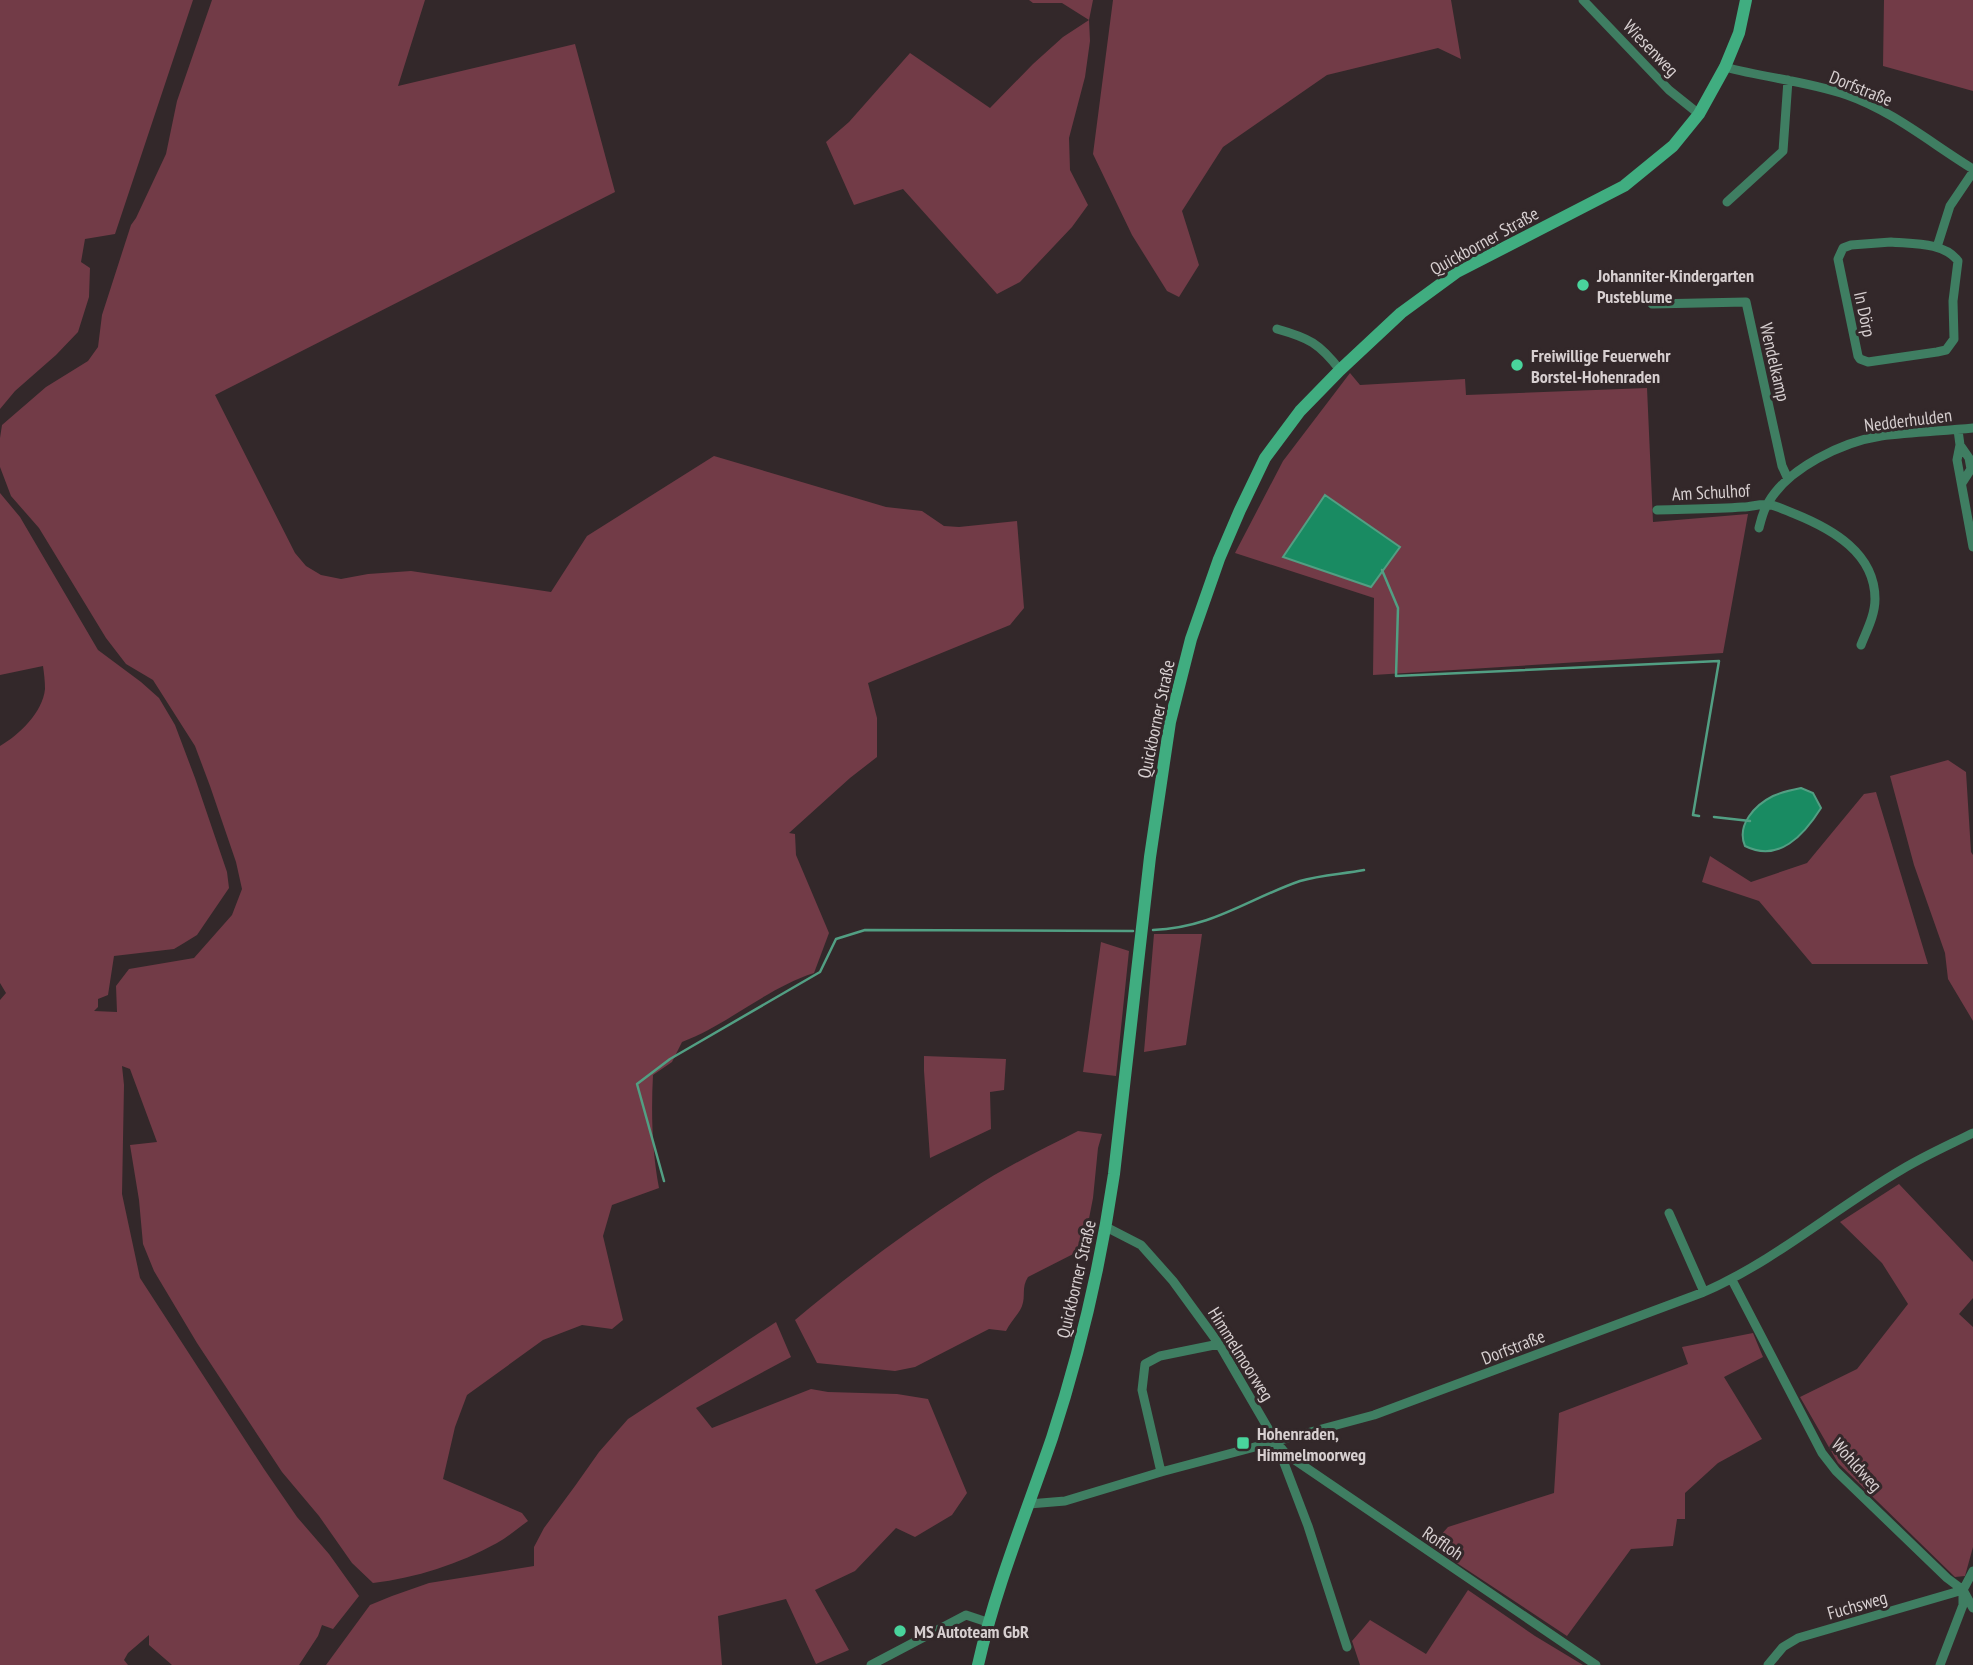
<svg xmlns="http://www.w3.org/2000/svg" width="1973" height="1665" viewBox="0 0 1973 1665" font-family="'PT Sans Narrow',sans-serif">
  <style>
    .green { fill: #723b47 }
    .water { fill: #198b62; stroke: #529f83; stroke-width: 2 }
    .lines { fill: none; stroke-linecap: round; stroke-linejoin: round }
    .stream { stroke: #529f83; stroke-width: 2.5 }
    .minor { stroke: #3f7e62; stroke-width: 9 }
    .secondary { stroke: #40ad80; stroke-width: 12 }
    .poi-dot { fill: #49d49c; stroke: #33282a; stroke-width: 2.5 }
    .labels { text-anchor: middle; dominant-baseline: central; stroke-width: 6; stroke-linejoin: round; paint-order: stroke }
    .street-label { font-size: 18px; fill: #d7cfd0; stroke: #33282a }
    .poi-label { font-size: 18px; font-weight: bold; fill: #d7cfd0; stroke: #33282a; text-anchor: start }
  </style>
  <rect width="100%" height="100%" fill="#33282a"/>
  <path class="green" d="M0,0H193L115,234L85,239L81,262L90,268L89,297L78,332L56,355L15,391L0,409Z
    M212,0H425L398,86L575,44L615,192L215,395L295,553L306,566L321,575L341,579L368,574L411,571L551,592L587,536L714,456L886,507L922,511L944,526L959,527L1017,521L1024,608L1010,625L868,683L877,718V757L850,778L789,833L795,834L796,855L829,933L814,973C767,988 729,1024 682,1042L672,1062L653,1075C651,1113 652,1150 659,1188L612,1205L603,1236L623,1320L612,1329L582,1325L543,1340L467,1395L455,1427L443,1479L522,1513L528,1521C518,1528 508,1537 497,1543C459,1564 416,1578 373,1583L352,1563L319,1516L282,1472L197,1343L154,1271L143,1244L139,1200L130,1145L157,1142L130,1069L122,1066L124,1085L122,1194L140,1278L264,1469L297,1517L329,1554L359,1596L333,1629L322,1625L318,1636L299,1665H172L149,1645V1635L128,1653L124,1660L128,1665H0V1000L6,993L0,983V746C19,735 43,712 45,689C45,681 44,673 43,666L0,675V493L20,517L98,650L141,682L159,698L175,725L195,778L227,872L229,888L197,935L184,943L174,949L114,956L108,995L98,999V1007L94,1011L117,1012L116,986L129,969L194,958L232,915L242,889L236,862L210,786L195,746L153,680L126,664L106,638L39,528L11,496L0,467V438L2,425L46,387L88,361L98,347L102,315L131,225L136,218L166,154L177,101Z
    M1029,0H1093L1089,20L1090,41L1085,77L1069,138L1070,170L1088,205L1072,227L1020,282L997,294L903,189L854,205L826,142L849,122L910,53L990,108L1033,64L1063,37L1089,20L1062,3H1033Z
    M1113,0H1451L1461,59L1438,48L1327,75L1223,147L1182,211L1199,265L1179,297L1167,291L1132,235L1093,154Z
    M1884,0H1973V91L1883,66Z
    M1350,373L1360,385L1465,379L1466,395L1647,388L1653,522L1748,514L1723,653L1373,675L1374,598L1235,553L1283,461Z
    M1948,760L1966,772L1971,852L1973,855V1021L1948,979L1945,953L1914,865L1890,776Z
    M1876,792L1928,964H1812L1759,901L1702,882L1710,856L1751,882L1807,863L1864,794Z
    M1154,934H1202L1186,1045L1144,1052Z
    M1101,942L1129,951L1116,1076L1083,1072Z
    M924,1056L1006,1059L1004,1090L990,1092L991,1129L930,1158L924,1071Z
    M1078,1131L1102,1134L1098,1148L1093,1198L1083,1249L1028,1277C1021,1288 1026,1296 1022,1306C1019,1314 1010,1322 1006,1331L989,1329L915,1367L895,1371L817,1363L795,1320C850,1274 908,1230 969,1191C1003,1168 1041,1150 1078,1131Z
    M1899,1184L1973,1262V1298L1959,1314L1973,1327V1547L1965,1576L1955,1577L1838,1463L1800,1397L1857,1369L1908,1304L1882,1263L1840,1222Z
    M776,1322L791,1357L696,1408L712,1428L811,1389L828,1392L897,1394L928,1399L967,1493L952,1515L915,1537L896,1528L855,1571L815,1590L849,1650L816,1664L786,1599L718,1616L722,1665H326L370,1605L392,1596L429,1583L534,1566V1547L544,1528L575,1486L599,1452L628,1419Z
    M1753,1333L1763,1357L1724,1377L1762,1439L1718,1463L1685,1493V1519H1677L1673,1546L1631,1549L1567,1636L1431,1546L1448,1527L1554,1493L1559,1413L1688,1364L1682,1347Z
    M1468,1590L1535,1636L1583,1665H1360L1352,1641L1370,1620L1426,1654Z"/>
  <path class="water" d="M1325,495L1400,547L1371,587L1283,557Z
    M1801,788L1813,793L1821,808C1804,835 1779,863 1745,846C1736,825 1755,805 1773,796C1782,792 1791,790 1801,788Z"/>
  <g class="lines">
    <path class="stream" d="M1382,570L1398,608L1396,676L1719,661L1693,815L1699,816
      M1714,817L1750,821
      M1153,930C1212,928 1248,899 1300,881C1320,875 1343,874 1364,870
      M664,1181L637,1084L670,1059L820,972L836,939L865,930L1133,931"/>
    <path class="minor" d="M1583,0L1669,90L1699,114
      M1725,67C1765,78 1807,81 1847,95C1893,111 1932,144 1973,169
      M1727,202L1783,151L1788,80
      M1891,242C1912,244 1944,242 1958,261L1953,301L1954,339L1946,350L1937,352L1868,362L1860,359L1858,356L1838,259L1843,248L1851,245Z
      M1937,247L1950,206L1973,172
      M1652,304L1746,302L1782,466L1788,479
      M1277,329C1309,338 1319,343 1340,370
      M1958,430L1960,445L1957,460L1973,547
      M1960,445L1969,458L1971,469L1962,483
      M1657,510C1686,509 1714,509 1743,507C1752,507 1761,503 1770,505C1778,506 1787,511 1795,514C1832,529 1875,553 1875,599C1875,615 1867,630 1861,645
      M1759,528C1761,520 1763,511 1768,503C1788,468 1842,442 1881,436C1912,432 1943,431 1973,428
      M1669,1213L1704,1292
      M1106,1227L1141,1245L1173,1281L1219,1344L1276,1442L1308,1526L1347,1647
      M1732,1280L1822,1453L1836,1471L1947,1578L1963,1590L1973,1608
      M1281,1448L1286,1454L1596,1665
      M1161,1472L1142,1390L1145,1364L1160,1356L1219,1344
      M1029,1504L1065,1501L1161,1472L1374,1415L1704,1292C1775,1261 1834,1209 1901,1170C1924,1156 1949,1145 1973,1133
      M871,1665L966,1615L990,1623
      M1768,1665L1783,1647L1798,1638L1963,1590
      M1940,1665L1963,1605V1590L1973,1571"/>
    <path class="secondary" d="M978,1665C995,1589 1027,1511 1052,1438C1080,1352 1101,1263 1114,1174L1150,857L1170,722L1191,639L1219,559L1240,510L1265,458L1300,411L1340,370L1401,313L1457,272L1624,186L1673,146L1699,114L1725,67L1739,33L1746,0"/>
  </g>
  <g class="poi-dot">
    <circle cx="1583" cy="285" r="7"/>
    <circle cx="1517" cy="365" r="7"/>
    <rect x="1236" y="1436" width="14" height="14" rx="3.5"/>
    <circle cx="900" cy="1631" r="7"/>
  </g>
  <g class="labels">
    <g class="street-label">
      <text transform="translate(1651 48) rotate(46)">Wiesenweg</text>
      <text transform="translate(1861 88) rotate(22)">Dorfstraße</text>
      <text transform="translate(1484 241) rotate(-29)">Quickborner Straße</text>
      <text transform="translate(1865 314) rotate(78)">In Dörp</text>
      <text transform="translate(1775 362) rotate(77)">Wendelkamp</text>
      <text transform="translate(1908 420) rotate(-7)">Nedderhulden</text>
      <text transform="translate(1711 492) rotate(-3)">Am Schulhof</text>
      <text transform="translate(1156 719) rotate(-78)">Quickborner Straße</text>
      <text transform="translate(1076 1279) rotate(-77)">Quickborner Straße</text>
      <text transform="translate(1513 1347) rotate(-21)">Dorfstraße</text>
      <text transform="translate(1241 1354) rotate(58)">Himmelmoorweg</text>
      <text transform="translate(1857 1465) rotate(48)">Wohldweg</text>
      <text transform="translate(1443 1543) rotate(34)">Roffloh</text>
      <text transform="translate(1857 1605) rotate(-16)">Fuchsweg</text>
    </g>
    <g class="poi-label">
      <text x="1597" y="275">Johanniter-Kindergarten<tspan x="1597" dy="21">Pusteblume</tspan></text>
      <text x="1531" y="355">Freiwillige Feuerwehr<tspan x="1531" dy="21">Borstel-Hohenraden</tspan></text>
      <text x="1257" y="1433">Hohenraden,<tspan x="1257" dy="21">Himmelmoorweg</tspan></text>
      <text x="914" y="1631">MS Autoteam GbR</text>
    </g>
  </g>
</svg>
